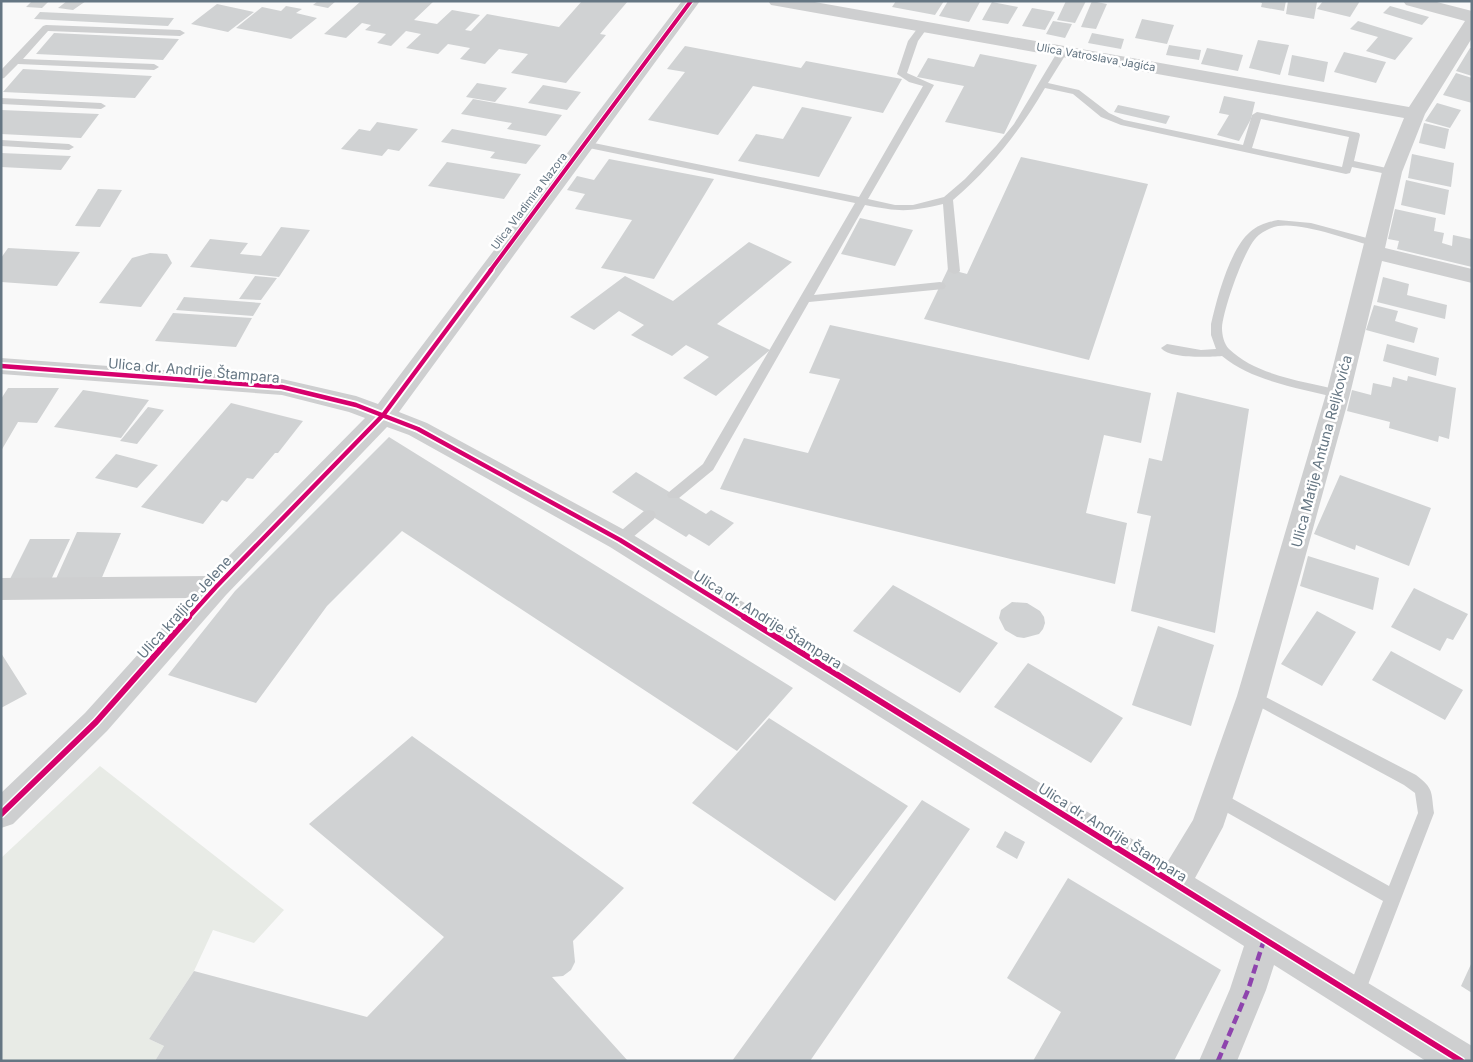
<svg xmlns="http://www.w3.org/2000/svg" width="1473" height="1062" viewBox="0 0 1473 1062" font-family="Inter,sans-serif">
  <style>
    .green { fill: #e8ebe6 }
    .building { fill: #d0d2d3 }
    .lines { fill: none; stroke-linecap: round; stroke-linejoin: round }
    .lane { fill: #cecfd0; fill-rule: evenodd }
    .street { fill: #cecfd0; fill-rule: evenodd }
    .quiet { stroke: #8e44ad; stroke-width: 4.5; stroke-dasharray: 9 4.5; stroke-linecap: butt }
    .cycleway-far2-casing { stroke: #fff; stroke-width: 6 }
    .cycleway-far1-casing { stroke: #fff; stroke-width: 8 }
    .cycleway-casing { stroke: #fff; stroke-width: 9 }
    .cycleway-far2 { stroke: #d6006c; stroke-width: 4 }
    .cycleway-far1 { stroke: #d6006c; stroke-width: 4.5 }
    .cycleway { stroke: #d6006c; stroke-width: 6 }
    .labels { text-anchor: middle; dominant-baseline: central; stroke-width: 5; stroke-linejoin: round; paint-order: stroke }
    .far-street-label { font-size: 11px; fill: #657683; stroke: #fff }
    .street-label { font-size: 14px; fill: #657683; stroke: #fff }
  </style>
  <rect width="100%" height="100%" fill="#f9f9f9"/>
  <path class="green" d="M100,766L284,910L254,943L213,930L194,971L149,1039L164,1046L155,1061H1V858Z"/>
  <path class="building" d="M32,1H49L42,8L26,7Z
    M67,1H86L73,10L58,8Z
    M318,1H336L328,8L313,5Z
    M361,1H434L414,20L437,24L452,10L480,15L465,30L471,31L487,14L559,27L582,1H628L600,34L606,35L566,83L511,73L528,54L499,49L485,64L460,59L470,48L448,44L438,54L406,48L421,34L406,31L391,46L377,43L386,34L365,30L371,25L362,23L346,38L324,34Z
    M896,1H944L935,15L892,7Z
    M948,1H978L980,2L969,22L939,16Z
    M1066,1H1086L1075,23L1057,20Z
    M1092,1L1107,4L1096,29L1081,27Z
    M1258,1H1286L1284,11L1261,7L1262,3Z
    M1288,1L1317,2L1314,19L1286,14Z
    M1323,1H1360L1350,17L1317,9Z
    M992,2L1018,7L1008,24L982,20Z
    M217,4L254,12L228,32L191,24Z
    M286,6L302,9L296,13L317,18L291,39L236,28L262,7L281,11Z
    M1390,6L1429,17L1422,25L1383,13Z
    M1032,8L1055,12L1045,30L1022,26Z
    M40,12L174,18L168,26L34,19Z
    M1142,19L1174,25L1167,44L1135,38Z
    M1053,21L1072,24L1065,38L1046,34Z
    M1358,21L1413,38L1395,60L1366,51L1378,37L1350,29Z
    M54,33L179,39L163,60L36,54Z
    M1092,33L1124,39L1121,49L1088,43Z
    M1258,40L1289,45L1280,75L1249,68Z
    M1169,45L1201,50L1199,60L1166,55Z
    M685,46L801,68L806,61L902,79L883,113L753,86L718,135L648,120L685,72L667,69Z
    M1207,48L1243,55L1238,71L1201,64Z
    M1470,48H1472V76L1456,71Z
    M1344,52L1386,62L1376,83L1334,72Z
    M980,54L1037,65L1004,134L945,122L964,86L917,77L928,58L974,67Z
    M1292,55L1328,62L1324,82L1288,75Z
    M23,69L152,76L135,98L3,92Z
    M1456,73L1472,78V103L1443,95Z
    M477,83L507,88L495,102L466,97Z
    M543,85L581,92L567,110L528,103Z
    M1224,96L1255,102L1251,119L1239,141L1217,135L1229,115L1219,113Z
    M473,99L562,115L546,136L507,129L512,123L461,114Z
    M1437,103L1461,110L1450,128L1425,121Z
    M1118,105L1170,116L1166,124L1114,112Z
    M802,107L852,117L819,177L738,161L756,134L783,139Z
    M1,110L99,114L81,138L1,134Z
    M377,122L418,129L399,151L388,149L382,156L341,149L359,129L370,131Z
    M1424,123L1449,129L1445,149L1419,143Z
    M452,129L541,145L526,164L490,158L495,152L441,142Z
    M1,153L71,156L61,170L1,167Z
    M1412,154L1454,163L1451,187L1408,178Z
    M1021,157L1148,184L1089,360L924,319L948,269L967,274Z
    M609,159L714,179L654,279L601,268L632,220L575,209L585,194L567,190L577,176L594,180Z
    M447,162L521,174L504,199L428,186Z
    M1406,180L1449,190L1445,215L1401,205Z
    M98,189L122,190L100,227L75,226Z
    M1395,209L1436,218L1434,231L1444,233L1442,243L1452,246L1453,235L1471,239L1472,267L1397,249L1399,241L1388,239Z
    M860,218L913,230L895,266L841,254Z
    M281,227L310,230L279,277L190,267L210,239L248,243L240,254L261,256Z
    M749,242L792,262L717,324L770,350L716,396L683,378L709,357L686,345L672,356L631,335L644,325L619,311L594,330L570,317L625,276L673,301Z
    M8,248L80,252L57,286L1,282V258Z
    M150,253L167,254L172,263L141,307L99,303L132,258Z
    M255,276L277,278L261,300L239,299Z
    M1383,277L1409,284L1407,295L1447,305L1445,319L1377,302Z
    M184,297L261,303L253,316L176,310Z
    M1374,305L1398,311L1395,321L1418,328L1414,343L1366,330Z
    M173,313L252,318L236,347L155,341Z
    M830,325L1151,393L1141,443L1104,435L1086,513L1127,523L1115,584L720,489L744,438L808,453L840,379L809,373Z
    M1387,344L1439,358L1436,376L1383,361Z
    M1408,376L1456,388L1449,439L1439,436L1438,442L1389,428L1390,422L1347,411L1352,390L1371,395L1373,383L1391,387L1393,377L1407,381Z
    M8,388H59L37,423L18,422L1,451V399Z
    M83,390L149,400L121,438L54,427Z
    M1177,392L1249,409L1215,633L1131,611L1151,516L1137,513L1149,458L1162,461Z
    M231,403L303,421L278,453H275L253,479L247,478L227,502L222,500L203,524L141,507Z
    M148,407L164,410L137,444L120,441Z
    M389,437L793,688L737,751L402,531L327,606L256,703L168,675L235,591Z
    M116,454L158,465L137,488L95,478Z
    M636,472L706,514L711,510L734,523L709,546L689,534L686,537L612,492Z
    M1340,475L1431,508L1409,566L1356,545L1355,550L1314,534Z
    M77,532L121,533L100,582L55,581Z
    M30,539H70L50,582L9,581Z
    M1308,556L1379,578L1373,610L1300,586Z
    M893,585L998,643L960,693L853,631Z
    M1414,588L1468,614L1453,640L1447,638L1440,651L1391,627Z
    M1012,602L1027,603L1040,611L1044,617L1045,623L1043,629L1039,634L1024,638L1017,637L1005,630L999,618L1001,610Z
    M1317,611L1356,632L1322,686L1281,664Z
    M1158,626L1214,645L1191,726L1132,705Z
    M1391,651L1463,690L1445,720L1372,680Z
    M1,653L27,694L1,708Z
    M1028,663L1123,718L1091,763L994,707Z
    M769,718L908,806L835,901L692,803Z
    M412,736L624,888L573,941L575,962L571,970L563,976L552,977L628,1061H155L164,1046L149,1039L194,971L367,1017L444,937L309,824Z
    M922,800L970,829L810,1061H732Z
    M1005,831L1025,842L1017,859L996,847Z
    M1068,878L1221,970L1174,1061H1033L1061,1012L1007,978Z
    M1472,962V993L1461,986Z"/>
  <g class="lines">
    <path class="lane" d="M923,24L928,27L918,41L907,73L934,85L868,199L895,205H913L944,197L965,179L996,146L1014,124L1058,51L1063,48L1068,51L1048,83L1079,90L1109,113L1124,120L1243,145L1252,115L1257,112L1359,133L1360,135L1354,161L1396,170L1397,172L1392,175L1352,167L1350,173L1346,174L1121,125L1101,117L1073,94L1045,88C1019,132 992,167 953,200L960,271L958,273L954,274L948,271L943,204C909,212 900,212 865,205L814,295L940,282L944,283L946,286L944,289L809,302L713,470L679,498H669L667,495L669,492L703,464L855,203L584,147L579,144L584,141L859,197L923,86L909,82L897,74L908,41L920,25ZM1261,119L1349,137L1342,167L1252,148Z
      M46,25L180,30L185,33L180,36L48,31L23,59L154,64L159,67L154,70L18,64L4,78L1,79V70L43,26Z
      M1,98L101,103L106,106L101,109L1,104Z
      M1,140L69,144L74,147L69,150L1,146Z
      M1278,220L1311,223L1378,241L1380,243L1374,246C1348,240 1303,222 1278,226C1269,228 1260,233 1255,239C1243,253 1223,310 1222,328C1222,335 1224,344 1229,349C1258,377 1306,381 1342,391L1344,394L1342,397L1338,398C1299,388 1254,382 1222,356C1208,357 1170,359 1161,348L1167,344L1201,350L1216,349L1211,335V324C1217,298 1230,249 1250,232C1258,225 1268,222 1278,220Z
      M649,510L654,511L656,515L654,519L625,544L620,545L615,544L613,540L615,536L644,511Z
      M1252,690L1416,775C1434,789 1431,791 1434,813L1364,995L1361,1001L1355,1004L1349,1001L1346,995L1383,901L1212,804L1210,799L1212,794L1218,792L1224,794L1389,886L1418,813L1415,793L1404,785L1247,700L1244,696L1247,692Z"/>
    <path class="street" d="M682,1H700L399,412L427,423L630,533L1168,861L1193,820L1237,696L1326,394L1382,172L1404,118L777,6L771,5L768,1H809L1409,107L1465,21L1406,5L1403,1H1433L1472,11V38L1425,114L1402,172L1385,248L1472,269V283L1382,261L1350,394L1267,696L1223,827L1195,878L1472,1046V1061H1426L1274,965L1266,990L1237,1061H1199L1230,989L1244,946L610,547L409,435L387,427L226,595L107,731L13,824L1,828V793L85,713L189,598L1,600V578L209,576L365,418L349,412L282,395L1,374V358L282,379L356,396L378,404Z"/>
    <path class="quiet" d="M1218,1061L1248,990L1264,940"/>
    <g class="cycleway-far2-casing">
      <path id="cycleway-far2" d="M490,271L691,1"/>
    </g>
    <g class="cycleway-far1-casing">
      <path id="cycleway-far1" d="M1,366L282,387L356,405L418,429L620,540L746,618
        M188,618L216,587L384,414L491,270"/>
    </g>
    <g class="cycleway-casing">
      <path id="cycleway" d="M744,617L1461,1061
        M1,814L96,722L189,617"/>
    </g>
    <use href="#cycleway-far2" class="cycleway-far2"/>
    <use href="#cycleway-far1" class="cycleway-far1"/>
    <use href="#cycleway" class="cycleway"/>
  </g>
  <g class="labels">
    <g class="far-street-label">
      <text transform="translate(1096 57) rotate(10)">Ulica Vatroslava Jagića</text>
      <text transform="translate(529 201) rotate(-53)">Ulica Vladimira Nazora</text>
    </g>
    <g class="street-label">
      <text transform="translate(194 370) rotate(5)">Ulica dr. Andrije Štampara</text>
      <text transform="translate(1321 451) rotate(-75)">Ulica Matije Antuna Reljkovića</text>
      <text transform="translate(184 607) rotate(-48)">Ulica kraljice Jelene</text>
      <text transform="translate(768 619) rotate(32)">Ulica dr. Andrije Štampara</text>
      <text transform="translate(1113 832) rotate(32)">Ulica dr. Andrije Štampara</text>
    </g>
  </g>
  <rect width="1473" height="1062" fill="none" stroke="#657683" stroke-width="5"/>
</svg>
